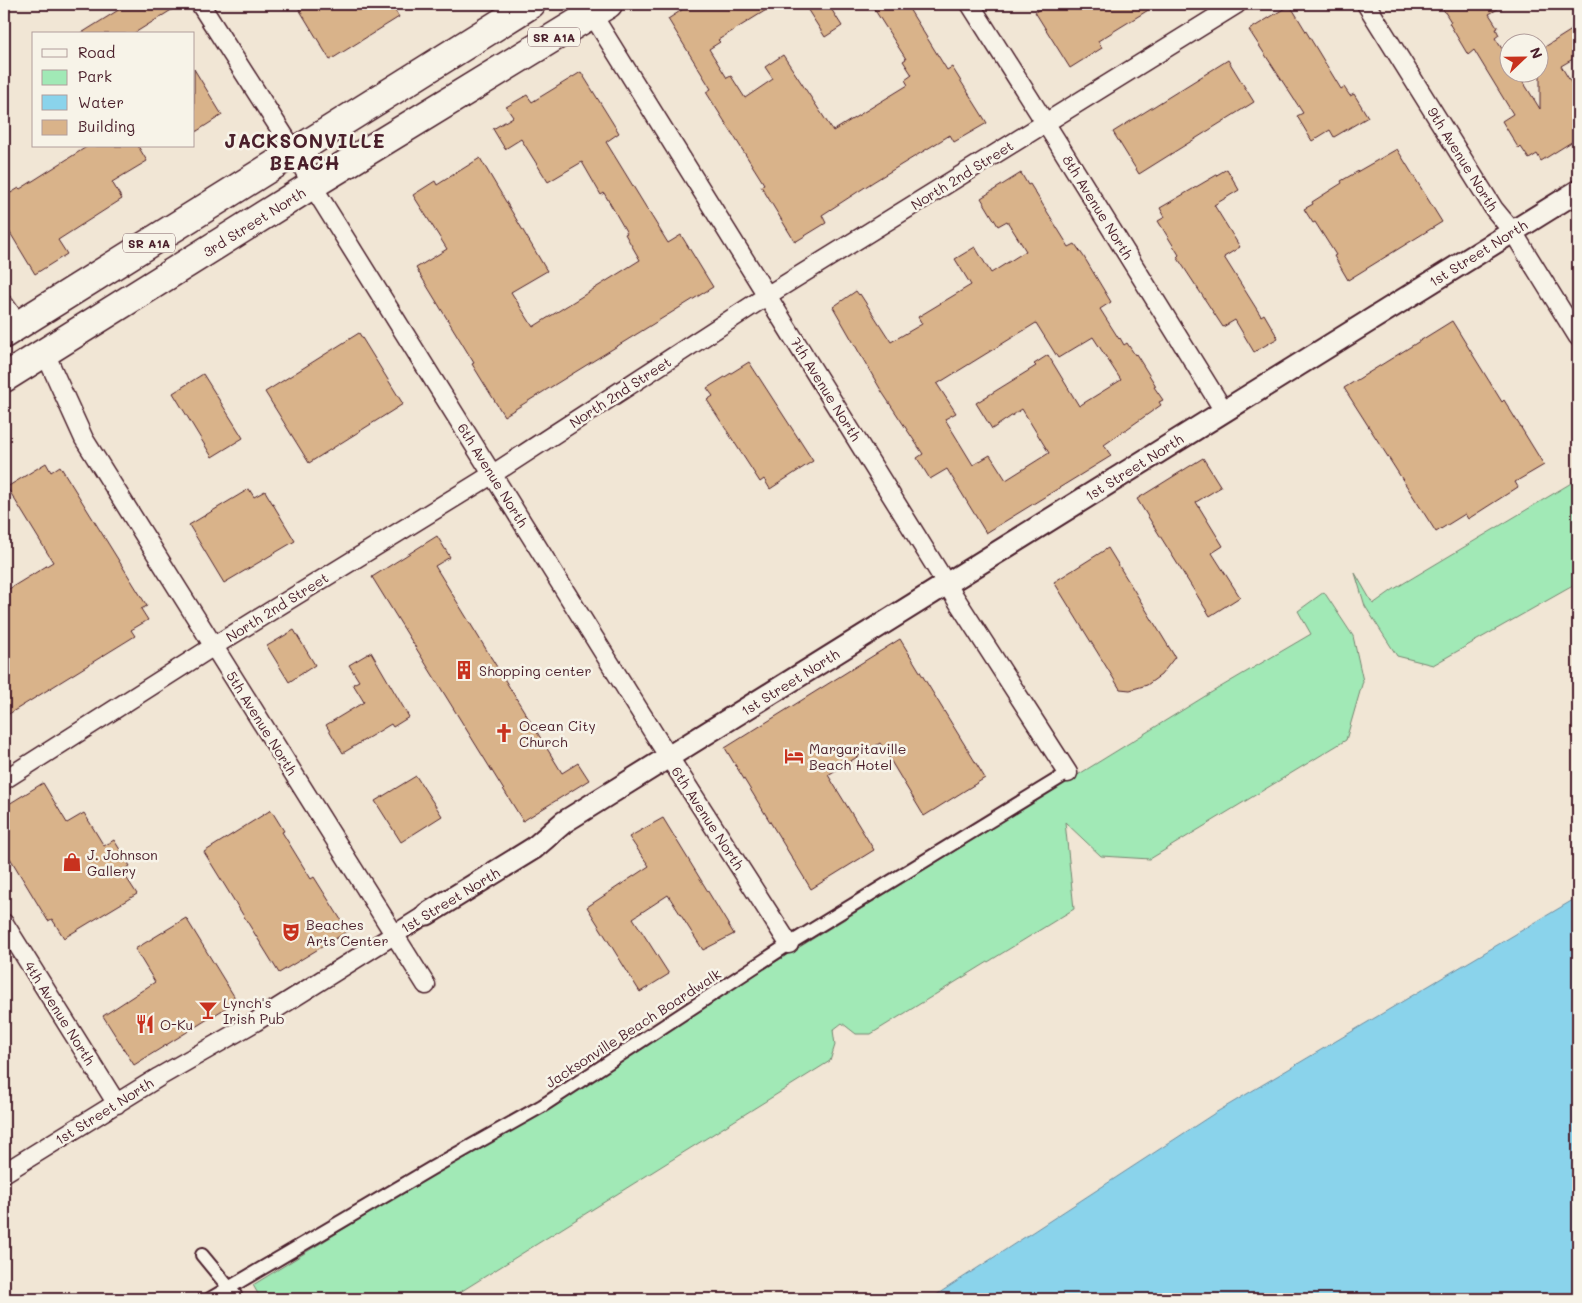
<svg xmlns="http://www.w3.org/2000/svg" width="1582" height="1303" viewBox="0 0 1582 1303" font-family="Mali,sans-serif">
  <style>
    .green { fill: #a1e9b6; stroke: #768470 }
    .water { fill: #8ad3eb; stroke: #708b9e }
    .building { fill: #d9b38a; stroke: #4a1f2b; fill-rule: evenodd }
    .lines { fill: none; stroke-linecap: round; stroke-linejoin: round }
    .pedestrian-casing { stroke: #4a1f2b; stroke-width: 16 }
    .minor-casing { stroke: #4a1f2b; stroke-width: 21 }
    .tertiary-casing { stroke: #4a1f2b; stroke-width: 25 }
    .primary-casing { stroke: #4a1f2b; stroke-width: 31 }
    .pedestrian { stroke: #f7f3e8; stroke-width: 12 }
    .minor { stroke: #f7f3e8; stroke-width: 18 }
    .tertiary { stroke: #f7f3e8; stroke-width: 21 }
    .primary { stroke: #f7f3e8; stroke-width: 28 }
    .labels { text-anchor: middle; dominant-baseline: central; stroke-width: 5; stroke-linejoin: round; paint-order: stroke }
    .shield { fill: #f7f3e8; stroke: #7e5f64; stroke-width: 1 }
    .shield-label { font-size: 12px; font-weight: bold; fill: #4a1f2b }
    .street-label { font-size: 14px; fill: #4a1f2b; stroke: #f7f3e8 }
    .poi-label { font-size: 14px; fill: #4a1f2b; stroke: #f7f3e8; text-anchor: start }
    .district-label { font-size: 19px; font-weight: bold; letter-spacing: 1px; fill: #4a1f2b; stroke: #f7f3e8 }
  </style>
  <rect width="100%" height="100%" fill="#f1e6d5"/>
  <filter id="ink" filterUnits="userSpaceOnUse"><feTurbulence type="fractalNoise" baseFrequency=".02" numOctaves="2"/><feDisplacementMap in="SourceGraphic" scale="10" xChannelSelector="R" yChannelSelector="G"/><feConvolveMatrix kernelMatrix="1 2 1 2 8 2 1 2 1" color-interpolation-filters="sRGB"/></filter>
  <g filter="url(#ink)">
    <path class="green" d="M1578,479V583L1433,665L1397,656L1365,606L1355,573L1373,604L1394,589Z
      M1324,592L1353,636L1363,681L1346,740L1150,859L1101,856L1065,822L1074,909L871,1034H856L842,1023L833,1030L835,1045L830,1061L449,1299H261L253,1285L1207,695L1311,634L1298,611Z"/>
    <path class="water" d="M1578,897V1299H930L1215,1113Z"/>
    <path class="building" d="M128,4H181L133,34H80Z
      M296,4H391L399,17L330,60Z
      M691,4H776L718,40L720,42L709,49L727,78L731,76L745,98L773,79L765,67L783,55L833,131L908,85L905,80L912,75L903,61L906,59L871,4H906L947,70L952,67L987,123L954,142L950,135L873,182L822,215L826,223L795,242L761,186L764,184L706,92L711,89L668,19Z
      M804,4H828L842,26L825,37Z
      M1049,4H1158L1098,41L1102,48L1070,68L1035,12Z
      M1440,4H1507L1489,14L1498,28L1496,29L1499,35L1495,38L1510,61V72H1517L1540,109V50L1578,26V56L1561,66L1578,94V138L1541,161L1537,154L1529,159L1521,147L1519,149L1502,121L1513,114L1474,50L1468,55L1449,23L1451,22Z
      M1290,5L1341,89L1344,87L1350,96L1354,94L1368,117L1334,137L1330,130L1312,141L1297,116L1303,113L1249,30Z
      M1228,60L1254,102L1139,174L1113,132Z
      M194,69L222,115L194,133Z
      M581,72L619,133L606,142L668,243L681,235L713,287L504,416L472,364L474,363L416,268L447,249L413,195L435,181L437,185L480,158L547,271L511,292L533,327L640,260L625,234L627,233L604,193L601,195L582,162L548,182L521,139L505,149L493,129L513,117L506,107L527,95L532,102Z
      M88,146H138L147,161L112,182L122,199L58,240L67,254L35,274L9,231L4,234V197L19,188L20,189Z
      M1397,149L1442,222L1348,280L1334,256L1336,255L1315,222L1313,223L1304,209L1313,204L1312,202L1342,183L1341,181Z
      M1227,169L1239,190L1214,205L1240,247L1224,257L1261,316L1264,314L1278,338L1254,352L1235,320L1223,327L1177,257L1179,255L1158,221L1165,217L1160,208Z
      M1021,173L1028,185L1030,184L1069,247L1075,244L1084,257L1111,302L1100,309L1119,339L1120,338L1124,345L1127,343L1135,355L1136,354L1156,386L1154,387L1163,400L1159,402L1161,405L1104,445L1111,456L986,533L947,469L930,479L917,458L923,454L882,392L833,307L856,291L859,295L860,294L891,342L922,324L918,317L971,285L955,259L975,247L991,273L1026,251L1007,221L998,226L981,198ZM1036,323L1058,358L1093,337L1121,380L1079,406L1048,355L1034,364L1036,366L976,403L992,429L1022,409L1049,453L1006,480L990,455L973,465L945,419L956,413L937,384Z
      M1452,321L1502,402L1504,400L1544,465L1515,482L1518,487L1468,519L1465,514L1436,532L1344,388Z
      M359,333L403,404L309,463L265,392Z
      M749,362L813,461L770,489L764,479L760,482L707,400L713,396L707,388Z
      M203,374L243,438L212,457L173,393Z
      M1203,458L1221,487L1196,502L1223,546L1212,553L1240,597L1210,616L1137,499Z
      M46,463L51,472L60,466L147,606L141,609L148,620L131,630L135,636L4,717V592L53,562L7,487Z
      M249,489L254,497L265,491L295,541L224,583L189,525Z
      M437,536L450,557L435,566L562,773L578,763L589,780L523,821L372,577Z
      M1108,548L1175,657L1161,675L1147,685L1130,690L1120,689L1054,582Z
      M294,630L315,665L289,682L267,646Z
      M900,639L985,778L924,816L880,743L828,775L874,850L811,889L725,748Z
      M371,652L409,717L393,727L391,724L343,753L326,725L364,702L353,684L359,681L349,665Z
      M416,776L442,816L401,842L375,801Z
      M43,783L67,823L84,813L104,846L114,840L130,866L122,871L137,894L64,938L52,919L48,921L10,858L4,862V807Z
      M271,810L284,831L282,832L311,879L314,877L348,931L279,973L204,852Z
      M663,818L734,934L703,950L668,895L633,918L669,974L640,992L587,907L649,866L629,837Z
      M186,918L237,1001L134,1065L103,1016L155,982L135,949Z"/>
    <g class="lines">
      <g class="pedestrian-casing">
        <path id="pedestrian" d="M202,1255L235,1295
          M210,1299L432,1168L542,1106L789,944L1068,773"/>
      </g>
      <g class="minor-casing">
        <path id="minor" d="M200,4L294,151L312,185L656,737L789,944
          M970,4L1058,143L1224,411
          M1366,4L1494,209L1513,232L1578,337
          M587,6L947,585L1068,773
          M4,304L19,325
          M45,353L84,439L426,985
          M4,780L214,646L493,474L768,295L1237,4
          M4,923L117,1104
          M4,1173L159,1077L255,1022L427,914"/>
      </g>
      <g class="tertiary-casing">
        <path id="tertiary" d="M427,914L534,848L564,822L1578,191"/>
      </g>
      <g class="primary-casing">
        <path id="primary" d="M4,334L531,4
          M4,378L312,185L608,4"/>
      </g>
      <use href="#pedestrian" class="pedestrian"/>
      <use href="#minor" class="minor"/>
      <use href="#tertiary" class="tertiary"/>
      <use href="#primary" class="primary"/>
    </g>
  </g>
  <defs>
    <g id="building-bare" transform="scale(1.5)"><path d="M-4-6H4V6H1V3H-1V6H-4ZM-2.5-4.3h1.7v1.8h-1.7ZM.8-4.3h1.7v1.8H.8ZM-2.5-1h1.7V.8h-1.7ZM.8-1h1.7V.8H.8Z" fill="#c8321e" stroke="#f7f3e8" stroke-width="2.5" paint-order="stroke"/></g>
    <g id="church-bare" transform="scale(1.5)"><path d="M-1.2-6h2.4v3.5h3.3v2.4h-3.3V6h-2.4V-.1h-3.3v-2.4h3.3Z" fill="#c8321e" stroke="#f7f3e8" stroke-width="2.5" paint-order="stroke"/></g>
    <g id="hotel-bare" transform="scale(1.5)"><path d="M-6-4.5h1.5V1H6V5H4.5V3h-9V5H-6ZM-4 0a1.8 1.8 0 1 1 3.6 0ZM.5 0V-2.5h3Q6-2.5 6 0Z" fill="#c8321e" stroke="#f7f3e8" stroke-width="2.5" paint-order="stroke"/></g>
    <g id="shop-bare" transform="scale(1.5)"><path d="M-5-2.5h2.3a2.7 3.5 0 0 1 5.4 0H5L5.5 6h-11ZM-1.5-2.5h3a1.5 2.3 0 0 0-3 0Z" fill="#c8321e" stroke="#f7f3e8" stroke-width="2.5" paint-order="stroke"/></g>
    <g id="theatre-bare" transform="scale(1.5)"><path d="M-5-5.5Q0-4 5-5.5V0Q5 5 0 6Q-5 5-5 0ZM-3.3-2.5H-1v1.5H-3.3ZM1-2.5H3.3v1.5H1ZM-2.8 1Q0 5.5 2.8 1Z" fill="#c8321e" stroke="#f7f3e8" stroke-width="2.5" paint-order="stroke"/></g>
    <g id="bar-bare" transform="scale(1.5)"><path d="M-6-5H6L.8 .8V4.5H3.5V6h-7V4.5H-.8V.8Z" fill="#c8321e" stroke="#f7f3e8" stroke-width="2.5" paint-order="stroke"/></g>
    <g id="restaurant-bare" transform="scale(1.5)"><path d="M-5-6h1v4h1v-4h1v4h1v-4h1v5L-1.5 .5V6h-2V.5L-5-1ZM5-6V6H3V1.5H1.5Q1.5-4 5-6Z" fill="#c8321e" stroke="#f7f3e8" stroke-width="2.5" paint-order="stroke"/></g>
  </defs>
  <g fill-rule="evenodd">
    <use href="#building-bare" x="464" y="670"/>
    <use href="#church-bare" x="504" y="733"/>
    <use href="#hotel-bare" x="794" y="756"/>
    <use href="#shop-bare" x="72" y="862"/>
    <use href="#theatre-bare" x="291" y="932"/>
    <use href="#bar-bare" x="208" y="1010"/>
    <use href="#restaurant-bare" x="145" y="1024"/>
  </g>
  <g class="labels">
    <g class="shield">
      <rect x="528" y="27.5" width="52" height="19" rx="4"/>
      <rect x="123" y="233.5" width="52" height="19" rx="4"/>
    </g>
    <g class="shield-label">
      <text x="554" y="37">SR A1A</text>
      <text x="149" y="243">SR A1A</text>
    </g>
    <g class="street-label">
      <text transform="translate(1463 159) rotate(58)">9th Avenue North</text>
      <text transform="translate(962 175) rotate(-32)">North 2nd Street</text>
      <text transform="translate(1098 207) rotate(58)">8th Avenue North</text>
      <text transform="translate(254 222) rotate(-32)">3rd Street North</text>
      <text transform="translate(1478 253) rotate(-32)">1st Street North</text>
      <text transform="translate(826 389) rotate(58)">7th Avenue North</text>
      <text transform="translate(620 392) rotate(-33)">North 2nd Street</text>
      <text transform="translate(1134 467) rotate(-32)">1st Street North</text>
      <text transform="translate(493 475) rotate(58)">6th Avenue North</text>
      <text transform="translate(277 607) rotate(-32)">North 2nd Street</text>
      <text transform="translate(790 682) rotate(-32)">1st Street North</text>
      <text transform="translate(262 723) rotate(58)">5th Avenue North</text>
      <text transform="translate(708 818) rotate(57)">6th Avenue North</text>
      <text transform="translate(450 900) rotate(-31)">1st Street North</text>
      <text transform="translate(60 1013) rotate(58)">4th Avenue North</text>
      <text transform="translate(633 1028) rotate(-33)">Jacksonville Beach Boardwalk</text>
      <text transform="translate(104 1111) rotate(-32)">1st Street North</text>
    </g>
    <g class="poi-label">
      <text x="479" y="670">Shopping center</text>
      <text x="519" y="725">Ocean City<tspan x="519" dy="16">Church</tspan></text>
      <text x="809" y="748">Margaritaville<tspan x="809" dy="16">Beach Hotel</tspan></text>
      <text x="87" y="854">J. Johnson<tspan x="87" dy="16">Gallery</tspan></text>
      <text x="306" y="924">Beaches<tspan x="306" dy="16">Arts Center</tspan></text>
      <text x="223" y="1002">Lynch's<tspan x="223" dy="16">Irish Pub</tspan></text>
      <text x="160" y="1024">O-Ku</text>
    </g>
    <g class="district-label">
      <text x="305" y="140">JACKSONVILLE<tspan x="305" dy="22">BEACH</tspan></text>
    </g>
  </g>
  <rect width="1582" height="1303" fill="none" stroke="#f7f3e8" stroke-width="20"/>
  <rect x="10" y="10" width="1562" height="1283" fill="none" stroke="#4a1f2b" stroke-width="2" filter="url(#ink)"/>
  <rect x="32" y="32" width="162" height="115" fill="#f7f3e8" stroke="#b29e9c"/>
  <rect x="42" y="49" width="25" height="8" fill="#f7f3e8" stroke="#b29e9c"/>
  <text x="78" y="58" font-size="15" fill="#4a1f2b">Road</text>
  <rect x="42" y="70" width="25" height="15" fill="#a1e9b6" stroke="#b29e9c"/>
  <text x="78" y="82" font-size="15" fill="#4a1f2b">Park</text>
  <rect x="42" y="95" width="25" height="15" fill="#8ad3eb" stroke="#b29e9c"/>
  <text x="78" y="108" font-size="15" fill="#4a1f2b">Water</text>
  <rect x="42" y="120" width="25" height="15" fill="#d9b38a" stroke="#b29e9c"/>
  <text x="78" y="132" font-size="15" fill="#4a1f2b">Building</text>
  <g transform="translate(1524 58) rotate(68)"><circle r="24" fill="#f7f3e8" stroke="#b29e9c"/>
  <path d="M0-4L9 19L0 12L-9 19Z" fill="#c8321e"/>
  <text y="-8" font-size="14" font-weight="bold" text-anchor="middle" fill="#4a1f2b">N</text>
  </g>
</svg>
